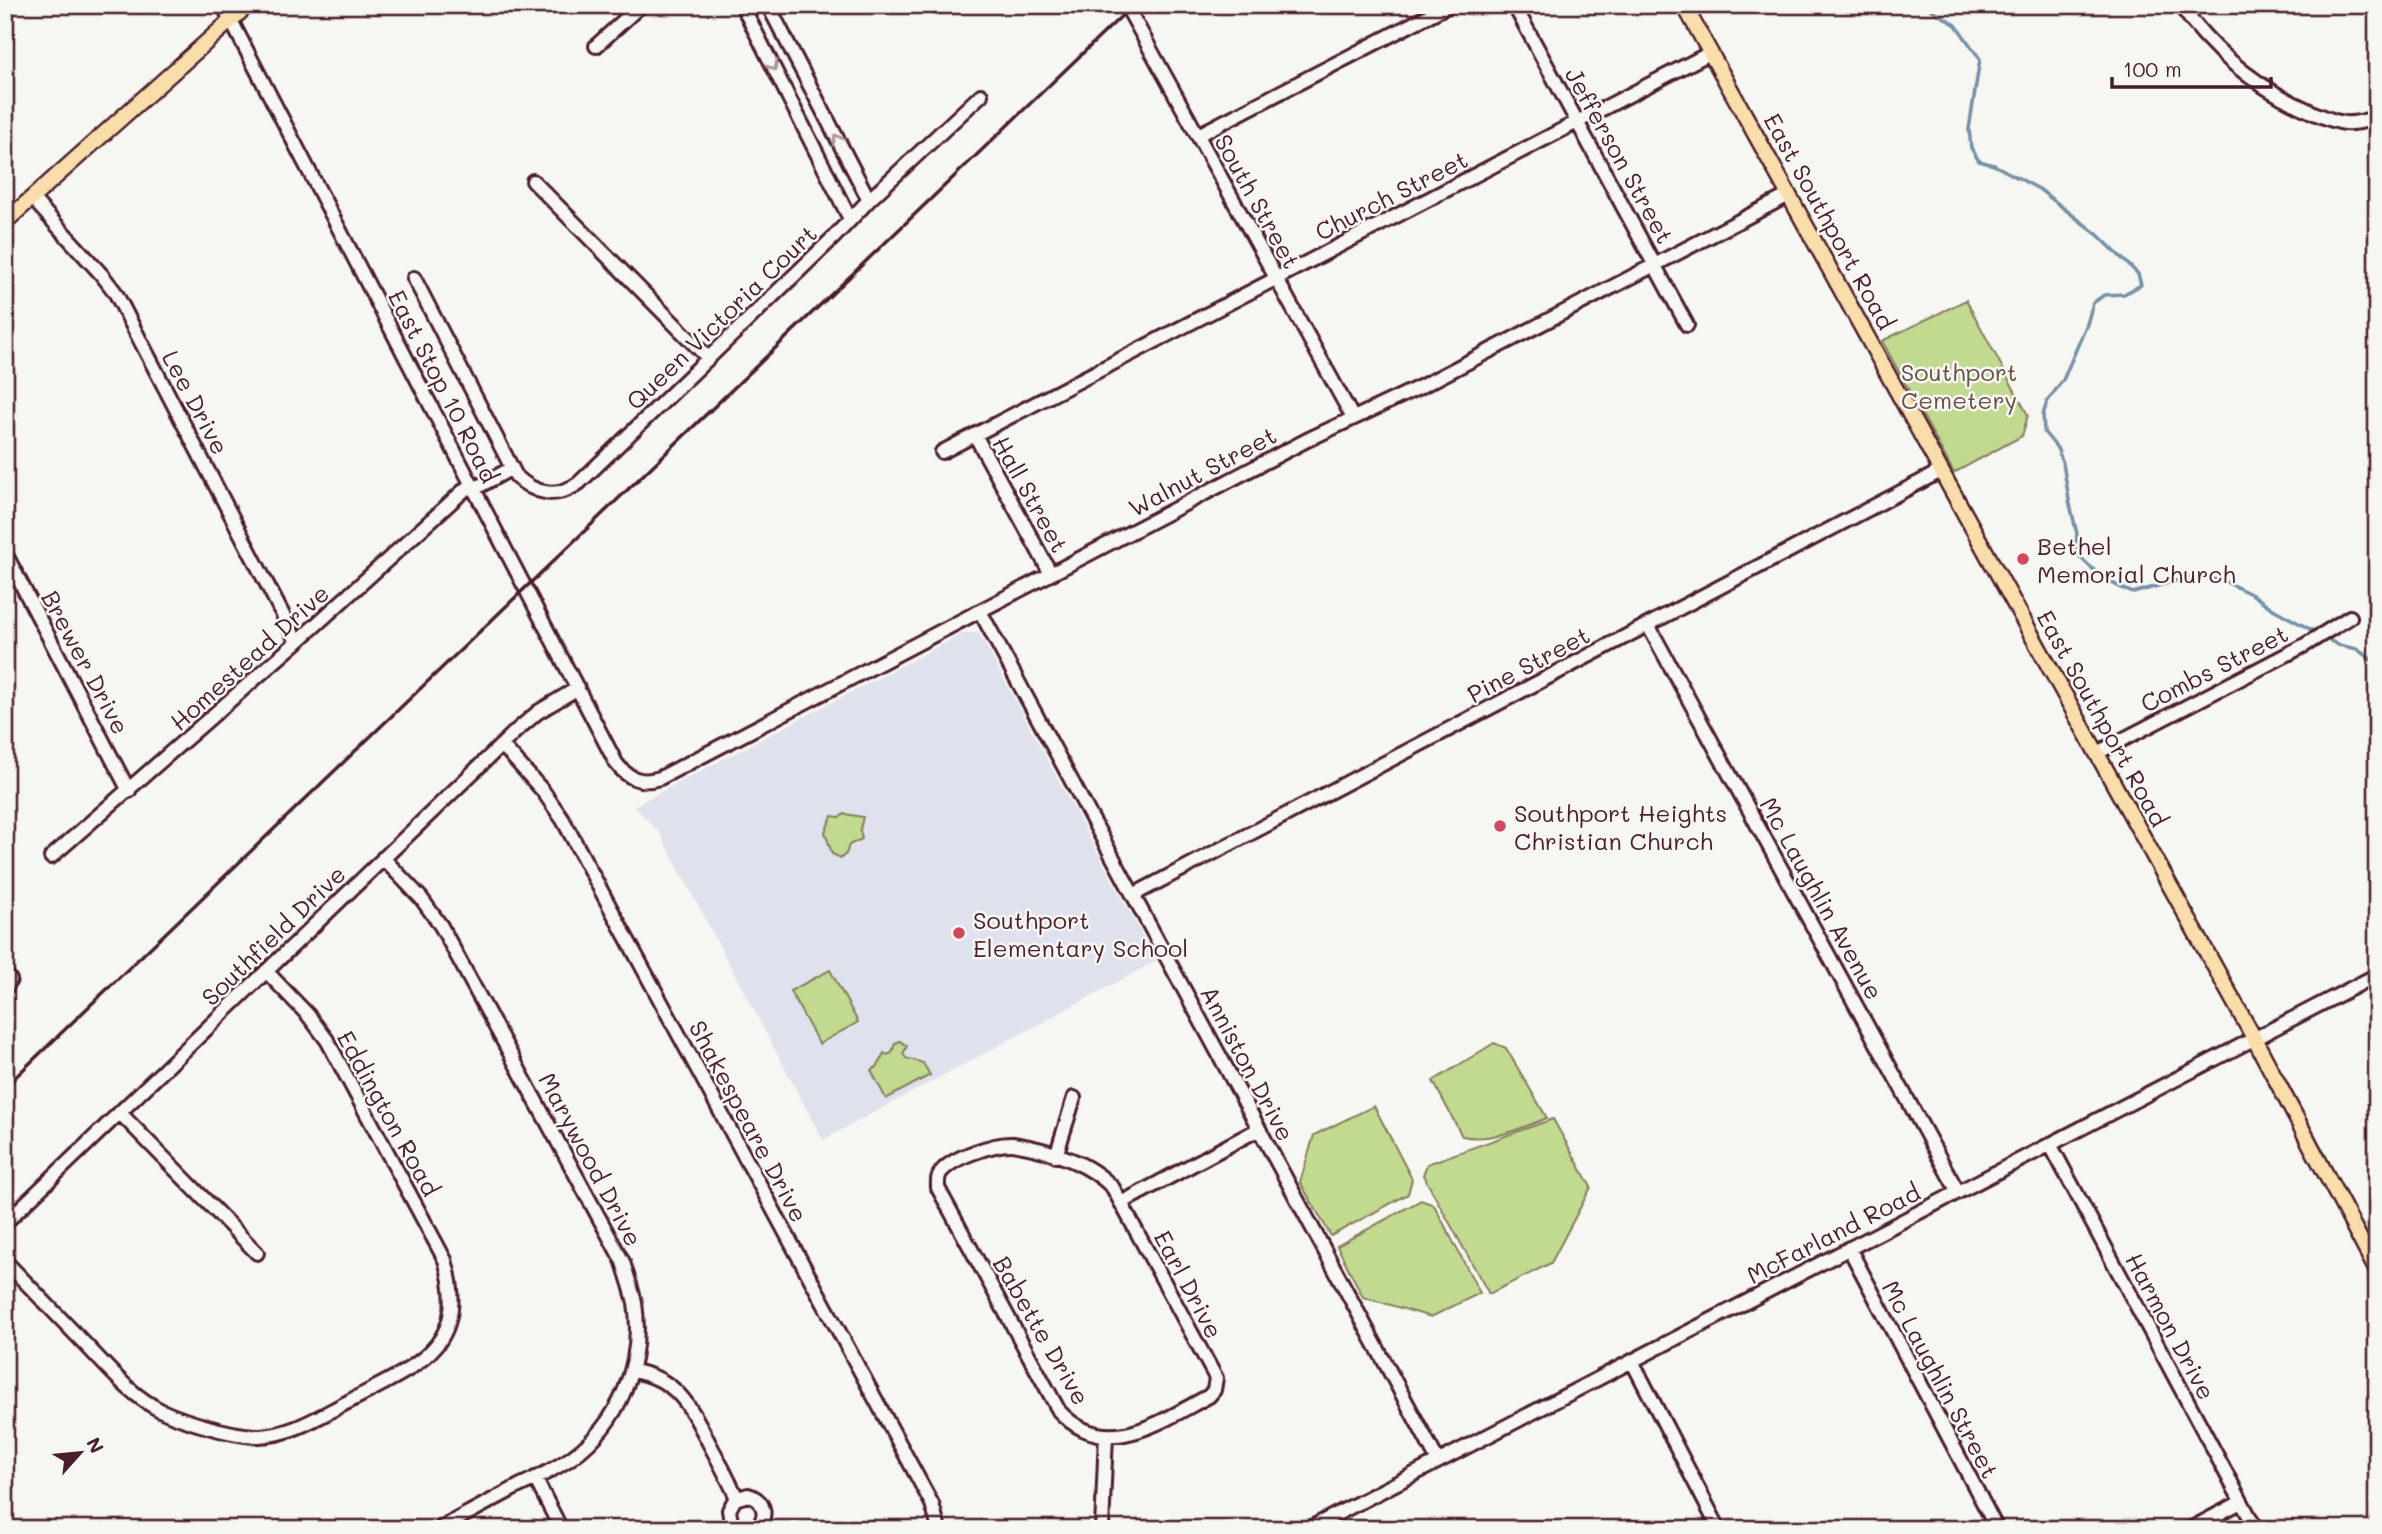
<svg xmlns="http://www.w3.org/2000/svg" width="2382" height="1534" viewBox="0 0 2382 1534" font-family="Mali,sans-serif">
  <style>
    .built { fill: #dfe1ec }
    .green { fill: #c2d990; stroke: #867c5e; stroke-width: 2 }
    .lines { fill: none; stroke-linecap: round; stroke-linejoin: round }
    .stream { stroke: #7590a4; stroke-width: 3.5 }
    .minor-casing { stroke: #4a1f2b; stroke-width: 18 }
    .major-casing { stroke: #4a1f2b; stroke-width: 19 }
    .minor { stroke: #f6f6f2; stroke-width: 12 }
    .major { stroke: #f9deab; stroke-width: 14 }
    .rail { stroke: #4a1f2b; stroke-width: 3.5 }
    .oneway { stroke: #a99598 }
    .poi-dot { fill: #d1495b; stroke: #f6f6f2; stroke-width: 2.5 }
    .labels { text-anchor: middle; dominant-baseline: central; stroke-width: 5; stroke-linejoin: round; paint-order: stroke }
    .street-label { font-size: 24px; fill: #4a1f2b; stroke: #f6f6f2 }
    .park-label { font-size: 24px; fill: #684e44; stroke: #f6f6f2 }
    .poi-label { font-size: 24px; fill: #4a1f2b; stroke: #f6f6f2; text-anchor: start }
  </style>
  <rect width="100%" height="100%" fill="#f6f6f2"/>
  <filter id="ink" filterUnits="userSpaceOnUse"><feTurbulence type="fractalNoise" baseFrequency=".0143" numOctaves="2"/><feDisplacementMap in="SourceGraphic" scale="14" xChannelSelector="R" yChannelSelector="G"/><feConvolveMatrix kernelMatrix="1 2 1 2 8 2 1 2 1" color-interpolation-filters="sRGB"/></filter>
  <g filter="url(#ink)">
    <path class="built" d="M964,633H979L1156,961L823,1140L659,832L634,806Z"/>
    <path class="green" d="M1966,300L2028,415L2022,436L1954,473L1882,341Z
      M845,814L863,817L860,830L862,839L849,845L846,854L841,858L832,854L825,832L832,816L839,817Z
      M830,970L858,1022L819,1044L790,991Z
      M900,1041L907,1046L903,1054L906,1058L923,1063L930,1075L886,1099L871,1070L877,1067L884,1053L887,1055L892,1053L895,1043Z
      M1494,1043L1506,1048L1547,1118C1519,1129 1492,1142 1462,1136L1433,1081Z
      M1374,1106L1412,1179L1408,1194L1331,1236L1300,1182L1314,1135Z
      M1553,1119L1591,1187L1551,1263L1489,1294L1423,1175L1427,1164Z
      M1421,1200L1434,1205L1480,1293L1431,1317L1363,1297L1337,1246Z"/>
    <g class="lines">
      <path class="stream" d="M1924,5L1956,25L1980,59L1969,129L1971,148L1979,161L1994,165L2039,189L2098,235L2138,274L2141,285L2124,294L2104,295L2093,303L2087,324L2063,380L2047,402L2043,415L2044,432L2057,448L2063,463L2069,500L2077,534L2075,551C2092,571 2108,583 2133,593L2193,576L2224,581L2253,595L2273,609L2317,633
        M2323,637L2338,645L2357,649L2377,664"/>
      <g class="minor-casing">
        <path id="minor" d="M223,5L616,763C628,779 641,784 660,778L1307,440L1420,387L1789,195
          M742,5L850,219
          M768,5L869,200
          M1126,5L1353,418
          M1514,5L1687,325
          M2180,5C2214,53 2260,90 2314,113C2324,117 2334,122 2345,123C2356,124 2366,121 2377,117
          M596,46L641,5
          M1198,135L1449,5
          M533,181L708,358
          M32,198L102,275L115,292L297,642
          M414,278L516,476C534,494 557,499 579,483L833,238L869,200L981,95
          M975,435L1051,574
          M942,452L1710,53
          M474,489L512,468
          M5,553L129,791
          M980,611L1438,1461
          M1648,625L1958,1192
          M502,745L543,791L563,820L932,1504L939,1529
          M2097,753L2305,645L2350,617
          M51,857L297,642L471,484
          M383,858L421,898L441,926L623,1262C627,1276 632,1289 635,1303C644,1363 620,1423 571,1458C555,1469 537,1478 519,1486C492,1500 465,1515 439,1529
          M1133,895L1941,471
          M5,973L10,980L5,989
          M120,1113L257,1253
          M1013,1144C1049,1150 1088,1161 1113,1188L1216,1378L1214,1390L1209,1396C1161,1421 1106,1462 1059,1411L938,1188C938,1182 937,1177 941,1172C953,1157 995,1143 1013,1144Z
          M2050,1144L2256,1529
          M1056,1156L1074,1098
          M1121,1203L1259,1129
          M5,1223L517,730L538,712L578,688
          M1849,1248L1997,1529
          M5,1261C32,1289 59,1317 86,1345C110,1370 131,1396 162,1411C186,1422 234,1436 259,1436C292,1435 320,1416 348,1402C413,1367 472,1349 445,1260L327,1040L308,1015L266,971
          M1632,1361L1719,1529
          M632,1371C677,1378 690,1406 709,1443C719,1461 728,1479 737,1498
          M535,1478L561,1529
          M5,1526L14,1529
          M738,1529L731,1522L729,1510L735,1499L748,1495C765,1500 769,1517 755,1529
          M1102,1529L1106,1435
          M1308,1529L2377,975
          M2190,1529L2241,1502"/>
      </g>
      <g class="major-casing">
        <path id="major" d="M1684,5L2254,1038L2377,1271
          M5,222L248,5"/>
      </g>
      <use href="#minor" class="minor"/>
      <use href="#major" class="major"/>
      <path class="rail" d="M5,1087L1133,5"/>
    </g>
    <defs><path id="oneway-chevron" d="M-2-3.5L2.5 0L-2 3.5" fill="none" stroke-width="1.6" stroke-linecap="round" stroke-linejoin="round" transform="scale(1.75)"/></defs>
    <g class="oneway">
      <use href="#oneway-chevron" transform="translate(773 66) rotate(63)"/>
      <use href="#oneway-chevron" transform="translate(837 139) rotate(-117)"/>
    </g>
  </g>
  <g class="poi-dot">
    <circle cx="2023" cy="559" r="7"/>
    <circle cx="1500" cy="826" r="7"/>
    <circle cx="959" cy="933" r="7"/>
  </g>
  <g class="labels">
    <g class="street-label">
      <text transform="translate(1620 155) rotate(61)">Jefferson Street</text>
      <text transform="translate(1391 195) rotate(-27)">Church Street</text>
      <text transform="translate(1258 201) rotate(61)">South Street</text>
      <text transform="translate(1830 221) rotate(61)">East Southport Road</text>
      <text transform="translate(721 317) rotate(-44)">Queen Victoria Court</text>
      <text transform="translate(444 386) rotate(63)">East Stop 10 Road</text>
      <text transform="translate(196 402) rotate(62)">Lee Drive</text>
      <text transform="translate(1202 471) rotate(-28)">Walnut Street</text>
      <text transform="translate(1031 494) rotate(61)">Hall Street</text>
      <text transform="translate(249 657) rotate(-42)">Homestead Drive</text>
      <text transform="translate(86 662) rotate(62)">Brewer Drive</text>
      <text transform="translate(1528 664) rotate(-28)">Pine Street</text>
      <text transform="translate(2214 668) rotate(-27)">Combs Street</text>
      <text transform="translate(2103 718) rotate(61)">East Southport Road</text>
      <text transform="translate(1822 898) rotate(61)">Mc Laughlin Avenue</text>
      <text transform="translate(273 935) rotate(-44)">Southfield Drive</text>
      <text transform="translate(1248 1063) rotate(62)">Anniston Drive</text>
      <text transform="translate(389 1113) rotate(61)">Eddington Road</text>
      <text transform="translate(749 1121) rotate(62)">Shakespeare Drive</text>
      <text transform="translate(591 1159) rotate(62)">Marywood Drive</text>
      <text transform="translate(1833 1233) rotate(-27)">McFarland Road</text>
      <text transform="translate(1189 1284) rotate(62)">Earl Drive</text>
      <text transform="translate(2171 1326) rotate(62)">Harmon Drive</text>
      <text transform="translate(1042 1330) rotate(60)">Babette Drive</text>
      <text transform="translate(1941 1379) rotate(62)">Mc Laughlin Street</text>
    </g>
    <g class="park-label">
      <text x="1959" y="371">Southport<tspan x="1959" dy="28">Cemetery</tspan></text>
    </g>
    <g class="poi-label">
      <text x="2037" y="545">Bethel<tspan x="2037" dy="28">Memorial Church</tspan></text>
      <text x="1514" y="812">Southport Heights<tspan x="1514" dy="28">Christian Church</tspan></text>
      <text x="973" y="919">Southport<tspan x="973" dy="28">Elementary School</tspan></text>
    </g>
  </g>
  <rect width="2382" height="1534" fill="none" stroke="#f6f6f2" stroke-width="28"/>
  <rect x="14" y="14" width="2354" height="1506" fill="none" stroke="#4a1f2b" stroke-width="2.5" filter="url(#ink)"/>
  <g transform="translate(80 1453) rotate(63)" stroke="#f6f6f2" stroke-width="5" paint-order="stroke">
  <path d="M0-5L12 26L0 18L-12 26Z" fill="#4a1f2b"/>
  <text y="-10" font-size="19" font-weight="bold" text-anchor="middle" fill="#4a1f2b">N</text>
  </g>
  <path d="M2112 77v10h159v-10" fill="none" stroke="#4a1f2b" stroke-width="3.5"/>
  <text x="2123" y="77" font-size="21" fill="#4a1f2b" stroke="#f6f6f2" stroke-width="5" paint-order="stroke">100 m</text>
</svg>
